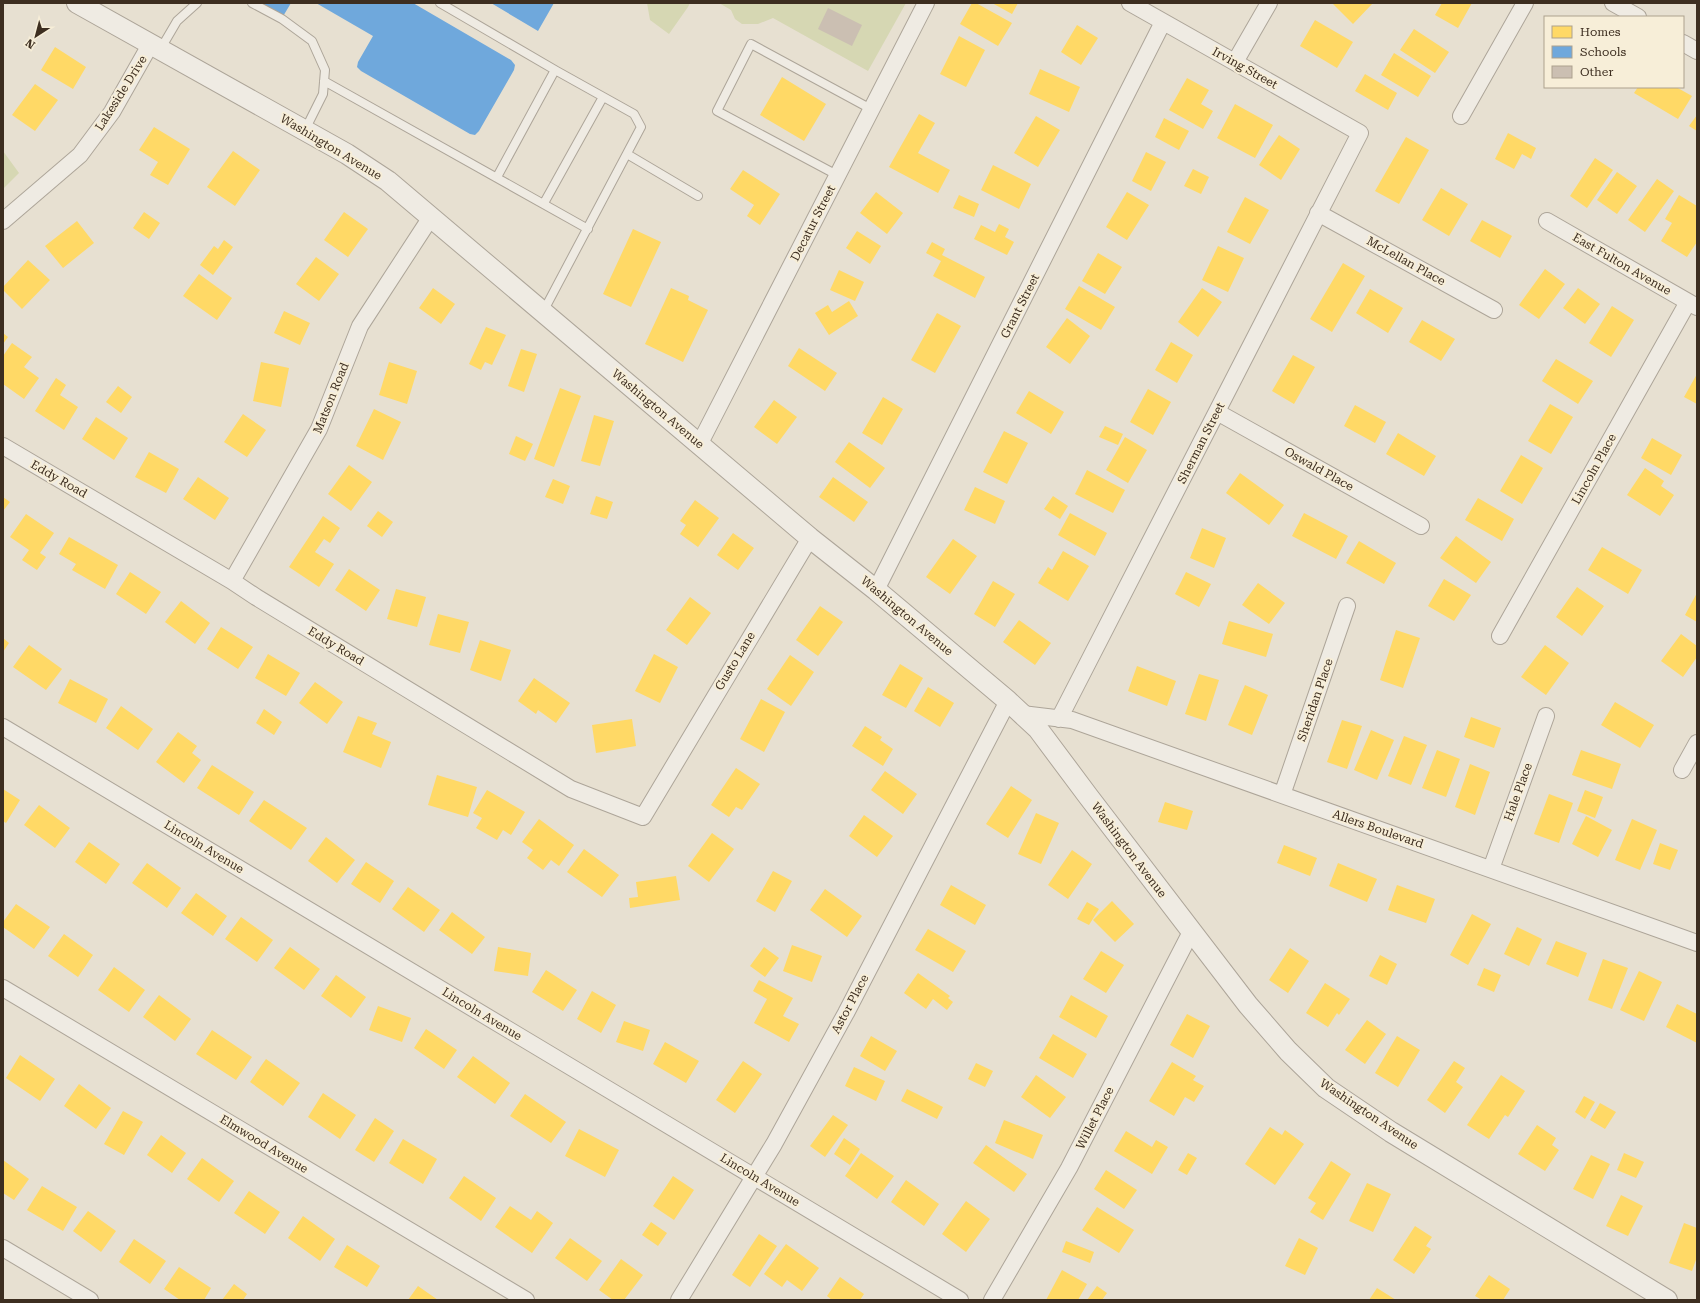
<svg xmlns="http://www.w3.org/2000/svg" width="1700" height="1303" viewBox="0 0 1700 1303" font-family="'Roboto Serif',serif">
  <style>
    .green { fill: #d6d7b3 }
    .homes { fill: #ffd966 }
    .schools { fill: #6fa8dc }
    .building { fill: #cbbfb2 }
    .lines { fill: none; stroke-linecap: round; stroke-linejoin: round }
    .service-casing { stroke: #ada599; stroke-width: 10 }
    .minor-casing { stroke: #ada599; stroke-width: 18 }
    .tertiary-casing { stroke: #ada599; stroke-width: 22 }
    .service { stroke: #efebe3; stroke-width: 8 }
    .minor { stroke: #efebe3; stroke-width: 16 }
    .tertiary { stroke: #efebe3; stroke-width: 20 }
    .labels { text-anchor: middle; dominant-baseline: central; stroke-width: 4; stroke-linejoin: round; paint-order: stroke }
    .street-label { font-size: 12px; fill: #3d2e20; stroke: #f7eed8 }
  </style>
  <rect width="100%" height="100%" fill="#e7e0d1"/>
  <path class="green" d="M647,3H690L688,7L669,34L650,20Z
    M719,3H906L868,71L773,18L758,24H742L735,19L731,10Z
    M3,151L19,173L3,189Z"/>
  <path class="homes" d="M972,3H976L1012,23L998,46L960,24Z
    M992,3H1018L1012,14Z
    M1332,3H1373L1353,24Z
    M1442,3H1472L1458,28L1435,15Z
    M1315,20L1353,42L1337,68L1300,46Z
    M1077,25L1098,38L1081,65L1061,52Z
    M1414,29L1449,52L1435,73L1400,50Z
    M959,36L985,50L966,87L940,74Z
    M55,47L86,67L73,89L41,70Z
    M1394,53L1431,76L1418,97L1381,75Z
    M1040,69L1080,87L1069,112L1029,94Z
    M1365,74L1397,93L1388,110L1355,91Z
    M782,77L826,104L804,141L760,115Z
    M1187,78L1209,90L1201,104L1213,111L1203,129L1169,110Z
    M35,84L58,100L35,131L12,115Z
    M1638,87H1676L1692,96L1678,119L1634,93Z
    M1235,104L1273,125L1255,158L1217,138Z
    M919,114L935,123L918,153L950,170L938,193L889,167Z
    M1697,115V131L1689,126Z
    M1036,116L1060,130L1038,167L1014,153Z
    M1164,118L1189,131L1179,150L1155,137Z
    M154,127L190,149L168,185L150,175L158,162L139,150Z
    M1508,133L1536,148L1531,159L1522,154L1514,169L1495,159Z
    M1279,135L1300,149L1281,180L1259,165Z
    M1406,137L1429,150L1399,204L1375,191Z
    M233,151L260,170L235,206L207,187Z
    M1146,152L1166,162L1151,191L1132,181Z
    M1595,158L1613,170L1587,208L1570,196Z
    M993,165L1031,184L1019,209L981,190Z
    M1193,169L1209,177L1201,194L1184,186Z
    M743,170L780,194L760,225L747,216L754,205L730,189Z
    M1617,172L1637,186L1617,214L1597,200Z
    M1657,179L1674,191L1645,232L1628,220Z
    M1441,188L1468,204L1449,236L1422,220Z
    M876,192L903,213L887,234L860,213Z
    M1127,192L1149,205L1127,240L1106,227Z
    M959,195L979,204L974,217L953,208Z
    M1679,195L1697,206V242L1687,257L1661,241L1672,223L1665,219Z
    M1245,197L1269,210L1250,244L1227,232Z
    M144,212L160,223L149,239L133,228Z
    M344,212L368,229L348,257L324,240Z
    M1482,220L1512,236L1500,258L1470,241Z
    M77,221L94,243L63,268L45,246Z
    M999,224L1009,229L1005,237L1014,242L1007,255L974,239L981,225L995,232Z
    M633,229L661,242L631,307L603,294Z
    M857,231L881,246L870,264L846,248Z
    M224,240L233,247L213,275L200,265L214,246L218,249Z
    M932,242L945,249L942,255L985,277L975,298L933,276L941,261L926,253Z
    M1218,246L1244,258L1228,292L1202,280Z
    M1098,253L1122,267L1105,294L1082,281Z
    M316,257L339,274L319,301L296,284Z
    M28,260L50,280L22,309L3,290V287Z
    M1343,263L1365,276L1332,332L1310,319Z
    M1545,269L1565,284L1539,319L1519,305Z
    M839,270L864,282L855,301L830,290Z
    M199,274L232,298L217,320L183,296Z
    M1079,286L1115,307L1101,330L1065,309Z
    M433,288L455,304L441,324L419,308Z
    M671,288L689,296L688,300L708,310L683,362L645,344Z
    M1202,288L1222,302L1198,337L1178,322Z
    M1578,288L1600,304L1585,324L1563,308Z
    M1370,289L1403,308L1388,333L1356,313Z
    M849,301L858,316L829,335L815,313L828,305L832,312Z
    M1612,306L1634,320L1611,357L1589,343Z
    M284,311L310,323L300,345L274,333Z
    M937,313L961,326L935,373L911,360Z
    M1067,318L1090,336L1070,364L1046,347Z
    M1422,320L1455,339L1441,361L1409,342Z
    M486,327L506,335L492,365L485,362L481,370L469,364Z
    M3,333L8,337L3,344Z
    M1171,342L1193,355L1177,383L1155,370Z
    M12,343L32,357L24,367L39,378L24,399L3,384V356Z
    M799,348L837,373L825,391L788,366Z
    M521,349L537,354L524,392L508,386Z
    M1293,355L1315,367L1294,404L1272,391Z
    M1556,359L1593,381L1578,404L1542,381Z
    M261,362L289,368L281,407L253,401Z
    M389,362L417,371L407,404L379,395Z
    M1697,374V404L1684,397Z
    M56,378L66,385L60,395L78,407L64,430L35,411Z
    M118,386L132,397L121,413L106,402Z
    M560,388L581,396L554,467L534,459Z
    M1148,389L1171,402L1153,435L1130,422Z
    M1029,391L1064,412L1051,434L1016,413Z
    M883,397L903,409L882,445L862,433Z
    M774,400L797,417L777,444L754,427Z
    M1550,404L1573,417L1551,454L1528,441Z
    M1355,405L1386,422L1375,443L1344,426Z
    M374,409L401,422L383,460L356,446Z
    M243,414L266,430L247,457L224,442Z
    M594,415L614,421L600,466L581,461Z
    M96,417L128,438L114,460L82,439Z
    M1105,426L1123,434L1118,445L1099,437Z
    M1004,431L1028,443L1007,484L983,472Z
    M1398,433L1436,456L1424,476L1386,454Z
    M516,436L533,444L525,461L509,454Z
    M1125,437L1147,450L1128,483L1106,470Z
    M1652,438L1682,455L1671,475L1641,458Z
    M849,442L885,468L870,488L835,462Z
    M149,452L179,469L166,493L135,477Z
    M1521,455L1543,468L1522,504L1500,491Z
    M349,465L372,482L351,511L328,494Z
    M1645,468L1664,481L1661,486L1674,495L1660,516L1627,495Z
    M1087,470L1125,490L1113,513L1075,494Z
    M1240,473L1284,505L1269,525L1226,493Z
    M198,477L229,498L215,520L183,499Z
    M833,477L868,502L854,522L819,497Z
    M553,479L570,486L563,504L545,497Z
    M975,487L1005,501L995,524L964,510Z
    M596,496L613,502L607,519L590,514Z
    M1053,496L1068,506L1060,519L1044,509Z
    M3,497L10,502L3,511Z
    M1478,498L1514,519L1502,541L1465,520Z
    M695,500L719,518L698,547L680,534L686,525L680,521Z
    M378,511L393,522L382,537L367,526Z
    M1070,513L1107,533L1095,556L1058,535Z
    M1304,513L1348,536L1336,559L1292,536Z
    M26,514L54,533L40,553L46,557L37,570L22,560L29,550L10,537Z
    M323,516L340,528L330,543L324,539L315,552L334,564L319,587L289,567Z
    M1202,528L1226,538L1214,568L1190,558Z
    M733,533L754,548L738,570L717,555Z
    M1456,536L1491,562L1476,583L1440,558Z
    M69,537L118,565L105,589L72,570L76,564L59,554Z
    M953,539L977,556L950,594L926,577Z
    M1359,541L1396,563L1384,584L1346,563Z
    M1602,547L1642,570L1628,594L1588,570Z
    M1063,551L1089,566L1068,601L1038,583L1048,567L1052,570Z
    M349,569L380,590L366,611L335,590Z
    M130,572L161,592L146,614L116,594Z
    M1186,572L1211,584L1199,607L1175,594Z
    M1444,579L1471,595L1454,621L1428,606Z
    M993,581L1015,594L995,627L974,614Z
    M1258,583L1285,603L1269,624L1242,605Z
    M1577,587L1604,606L1582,636L1556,617Z
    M396,589L426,597L417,627L387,619Z
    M1697,593V622L1685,615Z
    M690,597L711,613L687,645L666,630Z
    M181,601L210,623L195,644L165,622Z
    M820,606L843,622L818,656L796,640Z
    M438,614L469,622L460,653L429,645Z
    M1019,620L1051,643L1035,665L1003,642Z
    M1229,621L1273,634L1266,657L1222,644Z
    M221,627L253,647L238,669L207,649Z
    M1396,630L1420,638L1403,688L1380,680Z
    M1681,634L1697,646V657L1683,677L1661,661Z
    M3,638L9,643L3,652Z
    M480,640L511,650L501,681L470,670Z
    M29,645L62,669L46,690L13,667Z
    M1545,645L1569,663L1546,695L1521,677Z
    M268,654L300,673L286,696L255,678Z
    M654,654L678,667L660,703L635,691Z
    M790,655L814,672L791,706L767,689Z
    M900,664L923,678L906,708L882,695Z
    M1137,666L1176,681L1167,706L1128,691Z
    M1199,674L1219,680L1206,721L1185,714Z
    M534,678L570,703L556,723L538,710L536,714L518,701Z
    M70,679L108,699L96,723L58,703Z
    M315,682L343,702L327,724L299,703Z
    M1245,685L1268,695L1252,735L1228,725Z
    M928,687L954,703L940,727L914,711Z
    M761,699L785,712L764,752L740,739Z
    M1615,702L1654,725L1640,748L1601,725Z
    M121,706L153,729L138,750L106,728Z
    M264,709L282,722L274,735L256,723Z
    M358,716L377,723L372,734L391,742L381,768L343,752Z
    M1471,717L1501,728L1494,748L1464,737Z
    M632,719L636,746L596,753L592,725Z
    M1342,720L1362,726L1347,769L1327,762Z
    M865,726L882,737L880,740L893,749L883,766L852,746Z
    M1371,730L1394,740L1377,780L1354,770Z
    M178,732L197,746L192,753L201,760L184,783L156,762Z
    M1404,736L1427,745L1411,785L1388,776Z
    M1437,750L1460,759L1446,797L1422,788Z
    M1581,750L1621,764L1612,789L1572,775Z
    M1470,764L1490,772L1475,815L1455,807Z
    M212,765L254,792L239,815L197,788Z
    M736,768L760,784L742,810L736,807L729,817L711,805Z
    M885,771L917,794L903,814L871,790Z
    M437,775L477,787L468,817L428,805Z
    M1011,786L1032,800L1008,838L986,824Z
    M3,789L20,800L6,823L3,821Z
    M487,790L525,812L511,835L503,830L497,840L476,828L482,818L473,813Z
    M1585,790L1603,797L1595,818L1577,811Z
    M1549,794L1573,803L1559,843L1534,834Z
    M264,800L307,828L291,850L249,821Z
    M1165,802L1193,811L1187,830L1158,822Z
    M39,805L70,828L55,848L24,825Z
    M1036,813L1059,823L1041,864L1018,854Z
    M864,815L893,836L877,857L849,836Z
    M1586,816L1612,830L1598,857L1572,844Z
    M539,819L574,845L559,866L551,860L543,870L527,858L533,850L522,842Z
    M1632,819L1657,830L1640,870L1615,860Z
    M712,833L734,849L709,882L688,866Z
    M326,837L355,860L337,883L308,861Z
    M89,842L120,864L106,884L75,862Z
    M1660,843L1678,850L1670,870L1653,864Z
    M1284,845L1317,858L1310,876L1277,863Z
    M584,849L619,875L602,897L567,872Z
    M1072,850L1092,864L1068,899L1048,885Z
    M366,862L394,881L380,903L351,884Z
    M147,863L181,888L167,908L132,883Z
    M1338,863L1377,879L1367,902L1329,886Z
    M773,871L792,881L775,912L756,901Z
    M676,876L680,900L630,908L629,898L638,897L636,882Z
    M951,885L986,905L975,925L940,905Z
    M1397,885L1435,899L1426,923L1388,910Z
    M408,887L440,910L424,932L392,909Z
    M825,889L862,916L847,937L810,910Z
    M196,893L227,916L213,936L181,913Z
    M1112,901L1134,924L1115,942L1093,920Z
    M1087,902L1099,909L1089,925L1077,919Z
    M16,904L50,927L34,949L3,927V922Z
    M452,912L485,937L472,954L439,930Z
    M1472,914L1491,924L1468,965L1450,955Z
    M241,917L273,940L257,962L225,939Z
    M1517,927L1542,939L1529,966L1504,954Z
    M928,929L966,951L953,972L915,950Z
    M64,934L93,955L78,977L48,956Z
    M1556,941L1587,953L1578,977L1546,964Z
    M792,945L822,956L812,982L783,971Z
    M290,947L320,969L304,990L274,968Z
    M498,947L531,953L528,976L494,971Z
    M764,947L779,958L765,977L750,966Z
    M1290,948L1309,961L1288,993L1269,980Z
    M1101,951L1124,965L1106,993L1083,979Z
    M1380,955L1397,964L1387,985L1369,976Z
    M1603,959L1628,968L1612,1009L1588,1000Z
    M114,967L145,990L129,1012L98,990Z
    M1484,968L1501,975L1494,992L1477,985Z
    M546,970L577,990L563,1011L532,992Z
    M1639,971L1662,982L1644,1021L1620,1010Z
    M918,973L950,996L948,998L953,1002L947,1010L933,999L926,1009L904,993Z
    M336,975L366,997L351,1018L321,996Z
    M759,980L793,998L783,1016L799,1024L789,1042L754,1023L767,999L753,991Z
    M1325,983L1350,999L1339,1015L1337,1013L1328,1027L1306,1013Z
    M592,991L616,1005L601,1033L577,1019Z
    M159,995L191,1019L175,1041L143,1017Z
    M1071,995L1108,1016L1096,1038L1059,1017Z
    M1677,1004L1697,1014V1043L1666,1027Z
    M378,1006L411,1018L402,1042L369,1030Z
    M1187,1014L1210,1026L1193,1058L1170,1045Z
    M1367,1020L1386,1034L1365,1064L1345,1050Z
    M624,1021L650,1030L643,1051L616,1042Z
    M426,1029L457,1050L444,1069L414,1048Z
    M212,1030L252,1057L236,1080L196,1054Z
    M1053,1034L1087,1054L1073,1078L1039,1058Z
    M871,1036L897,1051L885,1071L860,1056Z
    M1397,1036L1420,1050L1398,1087L1375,1073Z
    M665,1042L699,1061L686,1083L653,1064Z
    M20,1055L55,1079L40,1101L6,1078Z
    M473,1056L510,1083L495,1104L457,1077Z
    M266,1059L300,1083L283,1106L250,1082Z
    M743,1061L762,1074L735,1113L716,1100Z
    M1454,1061L1465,1068L1456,1082L1463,1087L1445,1113L1427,1100Z
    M1172,1062L1196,1076L1193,1080L1204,1086L1194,1102L1185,1097L1174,1116L1149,1101Z
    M976,1063L993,1071L985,1087L968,1079Z
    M854,1067L885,1081L876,1101L845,1086Z
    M1036,1075L1066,1097L1050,1118L1021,1097Z
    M1501,1075L1525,1091L1508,1117L1505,1115L1489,1139L1467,1125Z
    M79,1084L111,1108L96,1129L64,1106Z
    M907,1089L943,1107L937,1119L901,1101Z
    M323,1093L356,1115L340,1139L308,1117Z
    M525,1094L566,1122L551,1143L510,1116Z
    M1584,1096L1595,1102L1585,1119L1575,1112Z
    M1600,1103L1616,1112L1605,1129L1590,1120Z
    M123,1111L143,1122L124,1155L104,1144Z
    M833,1115L848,1125L825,1157L810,1146Z
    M375,1118L394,1131L374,1162L355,1150Z
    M1004,1120L1043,1135L1033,1159L995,1143Z
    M1537,1125L1556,1138L1552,1145L1559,1150L1545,1171L1518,1154Z
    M1270,1127L1282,1135L1285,1130L1304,1144L1275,1185L1245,1164Z
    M579,1129L619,1150L605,1177L565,1156Z
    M1126,1131L1152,1147L1156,1140L1168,1147L1152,1174L1114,1151Z
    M161,1135L186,1153L172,1173L147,1155Z
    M844,1138L860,1149L850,1165L834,1154Z
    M403,1139L437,1159L423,1184L389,1163Z
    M986,1145L1027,1174L1014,1192L973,1163Z
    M861,1153L894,1176L877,1199L845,1176Z
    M1188,1153L1197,1158L1187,1175L1178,1170Z
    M1624,1153L1644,1162L1636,1178L1617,1170Z
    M1591,1155L1610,1164L1593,1199L1573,1189Z
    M202,1158L234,1181L219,1202L187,1179Z
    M3,1160L29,1179L14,1200L3,1193Z
    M1331,1161L1351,1174L1323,1220L1310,1212L1316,1203L1308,1198Z
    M1106,1170L1137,1190L1124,1209L1094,1189Z
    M464,1176L496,1198L481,1221L449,1198Z
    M673,1176L694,1190L674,1220L653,1206Z
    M906,1180L939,1204L924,1226L891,1202Z
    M1367,1183L1391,1194L1373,1232L1349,1221Z
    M42,1186L77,1207L63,1231L27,1210Z
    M249,1191L280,1212L265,1234L234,1213Z
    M1621,1195L1643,1206L1628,1236L1606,1226Z
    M966,1201L990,1219L966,1252L942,1234Z
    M510,1206L531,1220L537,1211L553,1223L532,1253L495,1227Z
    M1097,1207L1134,1230L1119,1253L1082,1230Z
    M88,1211L116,1231L101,1252L73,1231Z
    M303,1216L335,1239L320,1261L288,1238Z
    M651,1222L667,1233L658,1246L642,1235Z
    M1684,1223L1697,1228V1257L1692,1271L1669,1263Z
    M1415,1226L1432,1237L1426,1246L1431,1249L1414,1274L1393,1260Z
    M759,1234L777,1246L750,1287L732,1275Z
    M570,1238L602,1261L587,1281L555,1258Z
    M1299,1238L1318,1248L1305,1275L1285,1266Z
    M134,1239L166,1261L150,1284L119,1262Z
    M1066,1241L1094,1252L1090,1263L1062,1252Z
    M786,1244L819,1268L802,1291L787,1280L782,1287L764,1274Z
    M347,1245L380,1266L367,1287L334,1267Z
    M621,1259L643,1275L624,1300H613L599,1290Z
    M179,1267L211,1288L204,1300H180L164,1289Z
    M1062,1270L1087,1284L1078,1300H1046Z
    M1489,1275L1510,1289L1503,1300H1482L1475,1296Z
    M840,1277L864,1294L860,1300H832L827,1296Z
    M234,1284L247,1294L243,1300H222Z
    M418,1286L438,1300H408Z
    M1097,1286L1107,1293L1102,1300H1087Z
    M1377,1288L1396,1300H1369Z"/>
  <path class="schools" d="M265,3H291L282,18L263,7Z
    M316,3H413L511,60L515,65L514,70L479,131L475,135L470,134L361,71L357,67L358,62L373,36Z
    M491,3H554L538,31Z"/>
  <path class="building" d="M828,8L862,25L852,46L818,29Z"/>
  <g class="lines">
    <g class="service-casing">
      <path id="service" d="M252,3L282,19L312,41L325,70L323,94L305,130
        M440,3L555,70
        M160,50L177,21L197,3
        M324,81L588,229
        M627,154L698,196
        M837,175L717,111L751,44L871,109
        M497,177L555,70L634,114L641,127L543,312
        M544,203L603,97"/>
    </g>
    <g class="minor-casing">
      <path id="minor" d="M1613,3L1638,17
        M1683,43L1697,51
        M1235,62L1269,3
        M1461,116L1525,3
        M1318,213L1494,310
        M3,221L80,155L112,112L150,45
        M1547,221L1697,307
        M1217,412L1421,526
        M700,443L926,3
        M3,446L232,581L256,597L571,789L643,817L810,538
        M232,581L319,429L360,326L431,217
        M876,590L1163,22
        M1500,636L1688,302
        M1022,714L1072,720L1697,943
        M1059,719L1360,133L1130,3
        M3,727L960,1300
        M1682,770L1697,743
        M1282,795L1347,606
        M1491,869L1546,716
        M3,988L526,1300
        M3,1248L90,1300
        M679,1300L774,1144L846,1013L1008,701
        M992,1300L1069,1168L1191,932"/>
    </g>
    <g class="tertiary-casing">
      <path id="tertiary" d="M77,3L347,154L388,181L810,538L876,590L1008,701L1038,729L1088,796L1248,1005L1288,1051L1326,1088L1391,1132L1667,1300"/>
    </g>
    <use href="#service" class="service"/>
    <use href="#minor" class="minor"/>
    <use href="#tertiary" class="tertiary"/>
  </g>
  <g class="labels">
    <g class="street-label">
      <text transform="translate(1245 68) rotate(29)">Irving Street</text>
      <text transform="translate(121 93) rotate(-58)">Lakeside Drive</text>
      <text transform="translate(331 147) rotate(31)">Washington Avenue</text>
      <text transform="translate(813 223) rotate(-63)">Decatur Street</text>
      <text transform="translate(1406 261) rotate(29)">McLellan Place</text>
      <text transform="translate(1622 264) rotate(30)">East Fulton Avenue</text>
      <text transform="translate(1020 306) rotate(-63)">Grant Street</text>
      <text transform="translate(331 398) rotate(-68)">Matson Road</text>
      <text transform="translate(658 409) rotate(40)">Washington Avenue</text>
      <text transform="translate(1201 443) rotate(-63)">Sherman Street</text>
      <text transform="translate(1319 469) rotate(29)">Oswald Place</text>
      <text transform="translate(1594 469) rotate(-61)">Lincoln Place</text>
      <text transform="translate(59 479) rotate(30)">Eddy Road</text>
      <text transform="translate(907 616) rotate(40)">Washington Avenue</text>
      <text transform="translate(336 646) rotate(31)">Eddy Road</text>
      <text transform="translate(735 661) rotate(-59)">Gusto Lane</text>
      <text transform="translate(1315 700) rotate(-71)">Sheridan Place</text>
      <text transform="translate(1518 792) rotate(-70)">Hale Place</text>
      <text transform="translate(1378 829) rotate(19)">Allers Boulevard</text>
      <text transform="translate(204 847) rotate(31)">Lincoln Avenue</text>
      <text transform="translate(1129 850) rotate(53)">Washington Avenue</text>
      <text transform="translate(850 1004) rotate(-62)">Astor Place</text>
      <text transform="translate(482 1014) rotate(31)">Lincoln Avenue</text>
      <text transform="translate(1369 1114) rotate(34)">Washington Avenue</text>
      <text transform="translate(1095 1118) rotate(-63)">Willet Place</text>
      <text transform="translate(264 1144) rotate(31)">Elmwood Avenue</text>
      <text transform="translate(760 1180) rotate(31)">Lincoln Avenue</text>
    </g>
  </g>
  <rect width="1700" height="1303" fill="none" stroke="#3d2e20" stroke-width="8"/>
  <rect x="1544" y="16" width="140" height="72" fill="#f7eed8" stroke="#ada18e"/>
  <rect x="1552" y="26" width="20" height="12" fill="#ffd966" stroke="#ada18e"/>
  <text x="1580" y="36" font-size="12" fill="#3d2e20">Homes</text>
  <rect x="1552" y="46" width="20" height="12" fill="#6fa8dc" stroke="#ada18e"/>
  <text x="1580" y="56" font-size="12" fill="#3d2e20">Schools</text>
  <rect x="1552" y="66" width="20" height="12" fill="#cbbfb2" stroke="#ada18e"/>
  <text x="1580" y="76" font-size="12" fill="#3d2e20">Other</text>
  <g transform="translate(36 36) rotate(216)" stroke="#f7eed8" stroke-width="3" paint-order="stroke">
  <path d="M0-3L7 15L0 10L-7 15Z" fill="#3d2e20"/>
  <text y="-6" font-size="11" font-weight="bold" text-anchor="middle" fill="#3d2e20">N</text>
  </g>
</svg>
